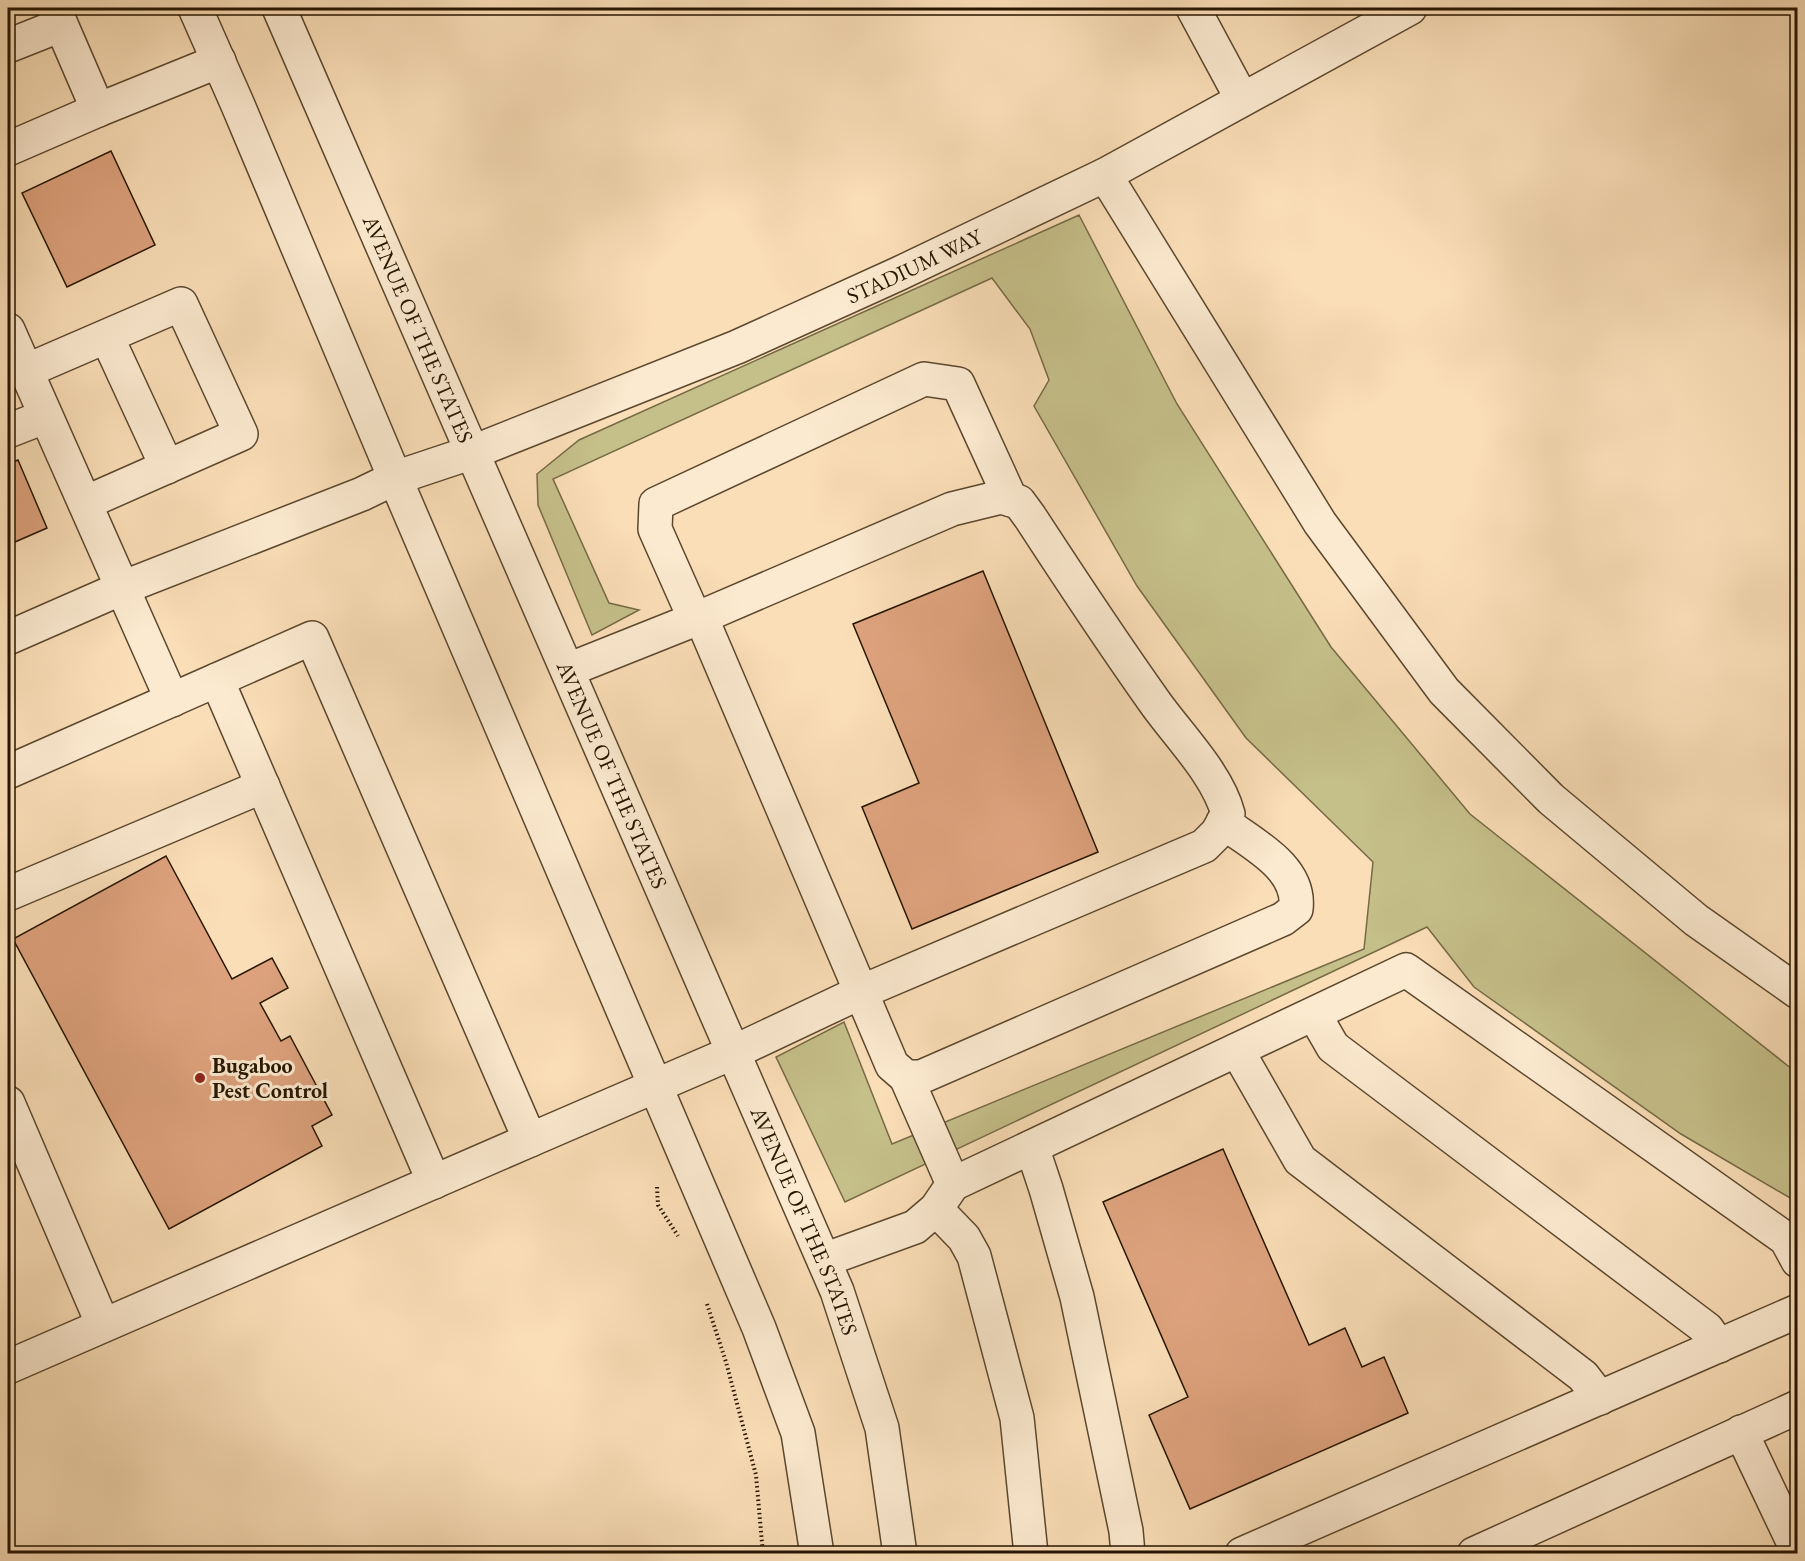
<svg xmlns="http://www.w3.org/2000/svg" width="1805" height="1561" viewBox="0 0 1805 1561" font-family="'EB Garamond',serif">
  <style>
    .green { fill: #c5bf89; stroke: #766a45; stroke-width: 1.5 }
    .building { fill: #dda27d; stroke: #261501; stroke-width: 1.5 }
    .lines { fill: none; stroke-linecap: round; stroke-linejoin: round }
    .minor-casing { stroke: #5b472e; stroke-width: 36 }
    .path { stroke: #261501; stroke-width: 4; stroke-dasharray: 1.5 3; stroke-linecap: butt }
    .minor { stroke: #fcead0; stroke-width: 33 }
    .poi-dot { fill: #8f2418; stroke: #fcead0; stroke-width: 2 }
    .labels { text-anchor: middle; dominant-baseline: central; stroke-width: 6; stroke-linejoin: round; paint-order: stroke }
    .street-label { font-size: 22px; fill: #261501; stroke: #fcead0 }
    .poi-label { font-size: 22px; font-weight: bold; fill: #261501; stroke: #fcead0; text-anchor: start }
  </style>
  <rect width="100%" height="100%" fill="#fadeb7"/>
  <filter id="stains"><feTurbulence type="fractalNoise" baseFrequency=".00333" numOctaves="4"/><feColorMatrix values="0 0 0 0 .2 0 0 0 0 .09 0 0 0 0 .02 0 0 0 .5 -.17"/></filter>
  <radialGradient id="worn" r=".72"><stop offset=".6" stop-color="#630" stop-opacity="0"/><stop offset="1" stop-color="#630" stop-opacity=".3"/></radialGradient>
  <path class="green" d="M1079,215L1177,404L1331,647L1470,814L1797,1073V1202L1681,1134L1474,987L1427,927L845,1202L776,1057L844,1022L892,1144L1364,949L1373,862L1246,738L1137,586L1034,406L1049,380L1030,329L992,278L553,479L609,603L639,610L592,635L538,505L537,474L579,440Z"/>
  <path class="building" d="M111,151L155,245L67,287L22,193Z
    M18,460L47,528L8,545V464Z
    M983,571L1098,852L912,929L862,807L919,783L853,624Z
    M166,856L232,979L272,958L288,988L260,1003L281,1041L290,1036L332,1115L312,1126L322,1146L169,1229L13,939Z
    M1223,1149L1309,1345L1345,1328L1362,1367L1384,1357L1408,1413L1190,1509L1149,1415L1188,1397L1103,1202Z"/>
  <g class="lines">
    <g class="minor-casing">
      <g id="minor">
        <path d="M54,8L98,110L219,61"/>
        <path d="M195,8L237,103L395,478L759,1328L798,1433L817,1554"/>
        <path id="s1" d="M279,8L837,1291L882,1428L900,1554"/>
        <path d="M1193,8L1242,99"/>
        <path d="M8,46L61,25"/>
        <path d="M8,149L98,110"/>
        <path d="M1105,175L1320,523L1444,691L1551,799L1696,920L1798,992"/>
        <path d="M8,330L172,700"/>
        <path d="M107,337L167,467"/>
        <path d="M26,371L181,304L241,434L85,503"/>
        <path d="M8,431L44,417"/>
        <path d="M695,619L655,529L656,504L924,379L958,384L1011,500"/>
        <path id="s2" d="M8,638L122,588L362,494L395,478L473,452L737,347L898,274L1105,175L1410,8"/>
        <path d="M568,670L701,617L952,509L1001,497L1019,502L1030,517C1071,580 1112,642 1156,704C1179,736 1218,775 1228,814L1217,833L1204,846L861,992L701,617"/>
        <path d="M217,680L434,1182"/>
        <path d="M8,772L312,638L530,1140L734,1052L861,992L892,1065L906,1077H921L1283,919L1296,909C1301,867 1252,844 1223,822"/>
        <path d="M8,894L263,786"/>
        <path d="M1314,1014L1333,1047L1707,1329L1719,1346"/>
        <path d="M1237,1050L1300,1160L1583,1376L1600,1398"/>
        <path d="M906,1077L953,1184"/>
        <path d="M8,1103L103,1325"/>
        <path d="M1032,1147L1046,1189L1077,1297L1126,1531L1128,1554"/>
        <path d="M936,1209L964,1238L974,1256L1017,1418L1031,1554"/>
        <path d="M824,1260L915,1227L936,1209L953,1184L1406,970L1786,1239L1798,1261"/>
        <path d="M8,1367L530,1140"/>
        <path d="M1741,1432L1798,1552"/>
        <path d="M1242,1554L1798,1311"/>
        <path d="M1474,1554L1798,1407"/>
      </g>
    </g>
    <path class="path" d="M657,1187L658,1205L678,1236
      M707,1304L726,1362L756,1475L763,1554"/>
    <use href="#minor" class="minor"/>
  </g>
  <circle class="poi-dot" cx="200" cy="1078" r="6"/>
  <g class="labels">
    <g class="street-label">
      <text stroke="none"><textPath href="#s2" startOffset="980">STADIUM WAY</textPath></text>
      <text stroke="none"><textPath href="#s1" startOffset="350">AVENUE OF THE STATES</textPath></text>
      <text stroke="none"><textPath href="#s1" startOffset="836">AVENUE OF THE STATES</textPath></text>
      <text stroke="none"><textPath href="#s1" startOffset="1322">AVENUE OF THE STATES</textPath></text>
    </g>
    <g class="poi-label">
      <text x="212" y="1065">Bugaboo<tspan x="212" dy="25">Pest Control</tspan></text>
    </g>
  </g>
  <rect width="1805" height="1561" fill="none" stroke="#fadeb7" stroke-width="30"/>
  <rect x="9" y="9" width="1787" height="1543" fill="none" stroke="#261501" stroke-width="3"/>
  <rect x="15" y="15" width="1775" height="1531" fill="none" stroke="#261501" stroke-width="1.5"/>
  <rect width="100%" height="100%" filter="url(#stains)"/>
  <rect width="100%" height="100%" fill="url(#worn)"/>
</svg>
